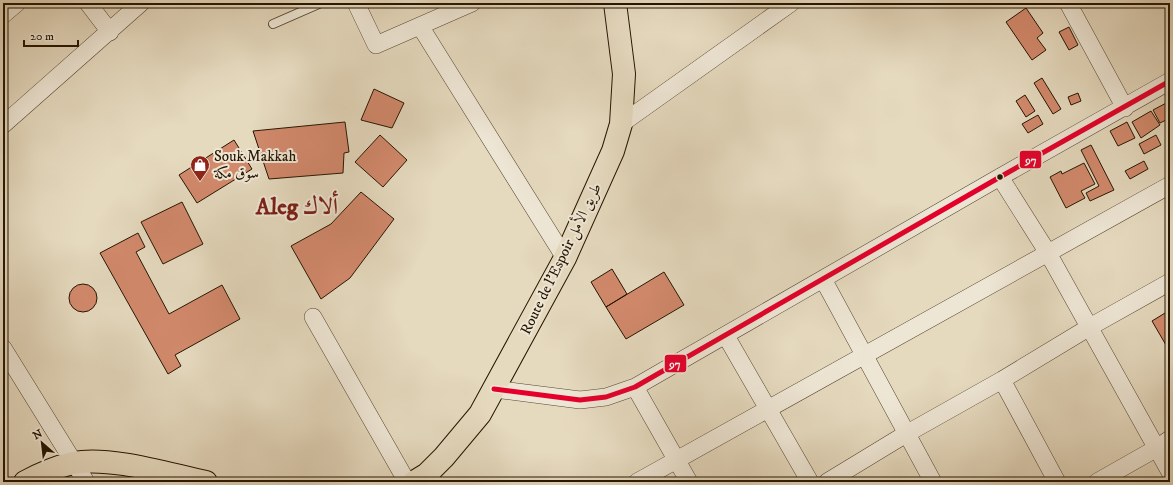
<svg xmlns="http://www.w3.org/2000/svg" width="1173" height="485" viewBox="0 0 1173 485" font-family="'IM FELL DW Pica',Amiri,serif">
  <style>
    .building { fill: #d2896c; stroke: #251500 }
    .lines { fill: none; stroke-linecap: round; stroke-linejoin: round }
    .lane-casing { stroke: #554630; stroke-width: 10 }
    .street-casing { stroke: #554630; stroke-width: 18 }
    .highway-casing { stroke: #251500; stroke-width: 24 }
    .lane { stroke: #eee6d5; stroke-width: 8 }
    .street { stroke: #eee6d5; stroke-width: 17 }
    .highway { stroke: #e5d9be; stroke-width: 22 }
    .bus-1-casing { stroke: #eee6d5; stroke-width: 8 }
    .bus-1 { stroke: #e4002b; stroke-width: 5 }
    .bus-dot { fill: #251500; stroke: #eee6d5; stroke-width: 1.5 }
    .labels { text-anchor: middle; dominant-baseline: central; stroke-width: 4; stroke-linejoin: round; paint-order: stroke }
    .poi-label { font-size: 15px; fill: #251500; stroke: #eee6d5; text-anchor: start }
    .street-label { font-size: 15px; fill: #251500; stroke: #eee6d5 }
    .town-label { font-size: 23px; font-weight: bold; fill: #7a1f14; stroke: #eee6d5 }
    .line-badge { stroke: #eee6d5; stroke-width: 1.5 }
    .badge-label { font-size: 11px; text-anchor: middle; font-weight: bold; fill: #fff }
  </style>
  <rect width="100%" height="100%" fill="#e5d9be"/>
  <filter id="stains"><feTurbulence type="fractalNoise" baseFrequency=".005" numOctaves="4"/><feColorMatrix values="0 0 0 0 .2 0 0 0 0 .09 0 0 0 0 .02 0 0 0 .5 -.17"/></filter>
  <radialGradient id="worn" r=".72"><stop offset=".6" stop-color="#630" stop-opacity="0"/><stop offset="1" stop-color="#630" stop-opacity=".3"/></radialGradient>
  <path class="building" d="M1026,8L1043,33L1037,38L1046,50L1032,60L1006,22Z
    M1069,27L1078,45L1069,50L1059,32Z
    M1042,78L1061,109L1053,114L1034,83Z
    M374,89L404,103L392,128L361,120Z
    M1078,93L1081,101L1071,105L1068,97Z
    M1025,95L1035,111L1026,117L1016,101Z
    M1170,101V118L1160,123L1153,110Z
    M1151,111L1160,125L1141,138L1132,122Z
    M1038,115L1043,124L1028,133L1022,124Z
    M345,122L349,152L344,153L343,173L269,179L253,131Z
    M1127,122L1135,138L1118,146L1110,131Z
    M380,135L407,160L383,187L355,162Z
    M1156,135L1161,145L1144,154L1139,144Z
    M234,140L252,169L197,203L179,175Z
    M1091,145L1114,190L1090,201L1086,193L1099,186L1081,150Z
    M1144,161L1148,169L1130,179L1125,171Z
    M1084,163L1095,184L1081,191L1085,198L1066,208L1050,177L1061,171L1062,174Z
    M361,192L394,219L350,278L321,299L291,246L331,224Z
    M182,202L203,244L163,264L141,222Z
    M138,233L145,247L136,252L169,314L222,285L240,319L175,355L181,366L168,374L100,253Z
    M612,269L627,294L606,307L591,282Z
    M664,272L684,305L626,339L606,307Z
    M69 298a14 14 0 1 1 28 0a14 14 0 1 1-28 0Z
    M1170,310V352L1152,321Z"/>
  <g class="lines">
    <g class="lane-casing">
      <path id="lane" d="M273,24L321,3"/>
    </g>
    <g class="street-casing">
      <path id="street" d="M88,3L110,32
        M356,3L376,45L472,3
        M1068,3L1125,108
        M3,15L17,3
        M420,26L565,258
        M621,124L791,3
        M3,125L141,3
        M1000,177L1048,253L1170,472
        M823,279L933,482
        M313,317L407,482
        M726,336L810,482
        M3,348L86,482
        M1002,380L1057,482
        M635,387L689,482
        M494,389L580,400L606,397L635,387L1000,177L1170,81
        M637,482L1170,185
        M827,482L906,434L1002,380L1088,328L1170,282
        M1097,482L1157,448L1170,439"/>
    </g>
    <g class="highway-casing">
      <path id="highway" d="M25,482C40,474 56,467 73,463C111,456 168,474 206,482
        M414,482L427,474L444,457L480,414L565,258L613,151L621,124L624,74L615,3"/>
    </g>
    <use href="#lane" class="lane"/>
    <use href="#street" class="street"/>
    <use href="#highway" class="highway"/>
    <g class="bus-1-casing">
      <path id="bus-1" d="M494,389L580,400L606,397L635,387L1000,177L1170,81"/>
    </g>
    <use href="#bus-1" class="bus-1"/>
  </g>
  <defs>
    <g id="shop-pin" transform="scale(1)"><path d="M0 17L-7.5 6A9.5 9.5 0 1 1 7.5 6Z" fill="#8f2418" stroke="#eee6d5"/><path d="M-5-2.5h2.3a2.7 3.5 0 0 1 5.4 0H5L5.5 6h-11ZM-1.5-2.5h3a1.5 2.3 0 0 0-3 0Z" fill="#fff"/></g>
  </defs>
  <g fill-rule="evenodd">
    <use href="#shop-pin" x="200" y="165"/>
  </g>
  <circle class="bus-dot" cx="1000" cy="177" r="3.5"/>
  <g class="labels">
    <g class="poi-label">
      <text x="214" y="156">Souk Makkah<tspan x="214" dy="17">سوق مكة</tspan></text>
    </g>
    <g class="street-label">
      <text transform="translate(561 259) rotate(-64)">Route de l’Espoir طريق الأمل</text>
    </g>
    <g class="town-label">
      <text x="297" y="207">Aleg ألاك</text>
    </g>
  </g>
  <g class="line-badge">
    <rect x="1019" y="150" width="23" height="19" rx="4" fill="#e4002b"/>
    <rect x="664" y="354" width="23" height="19" rx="4" fill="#e4002b"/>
  </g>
  <g class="badge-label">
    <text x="1031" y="164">97</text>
    <text x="675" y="368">97</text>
  </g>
  <rect width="1173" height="485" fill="none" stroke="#e5d9be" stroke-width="16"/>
  <rect x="4" y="4" width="1165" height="477" fill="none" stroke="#251500" stroke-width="2"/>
  <rect x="8" y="8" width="1157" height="469" fill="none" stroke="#251500"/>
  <g transform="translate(42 443) rotate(332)" stroke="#eee6d5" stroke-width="3" paint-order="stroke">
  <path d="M0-3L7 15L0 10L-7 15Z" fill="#251500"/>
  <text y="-6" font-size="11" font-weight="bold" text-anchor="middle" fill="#251500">N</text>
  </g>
  <path d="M24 40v6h54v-6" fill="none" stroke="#251500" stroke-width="2"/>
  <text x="30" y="40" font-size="12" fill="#251500" stroke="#eee6d5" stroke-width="3" paint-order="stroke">20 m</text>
  <rect width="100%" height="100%" filter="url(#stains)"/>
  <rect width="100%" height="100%" fill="url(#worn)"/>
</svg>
